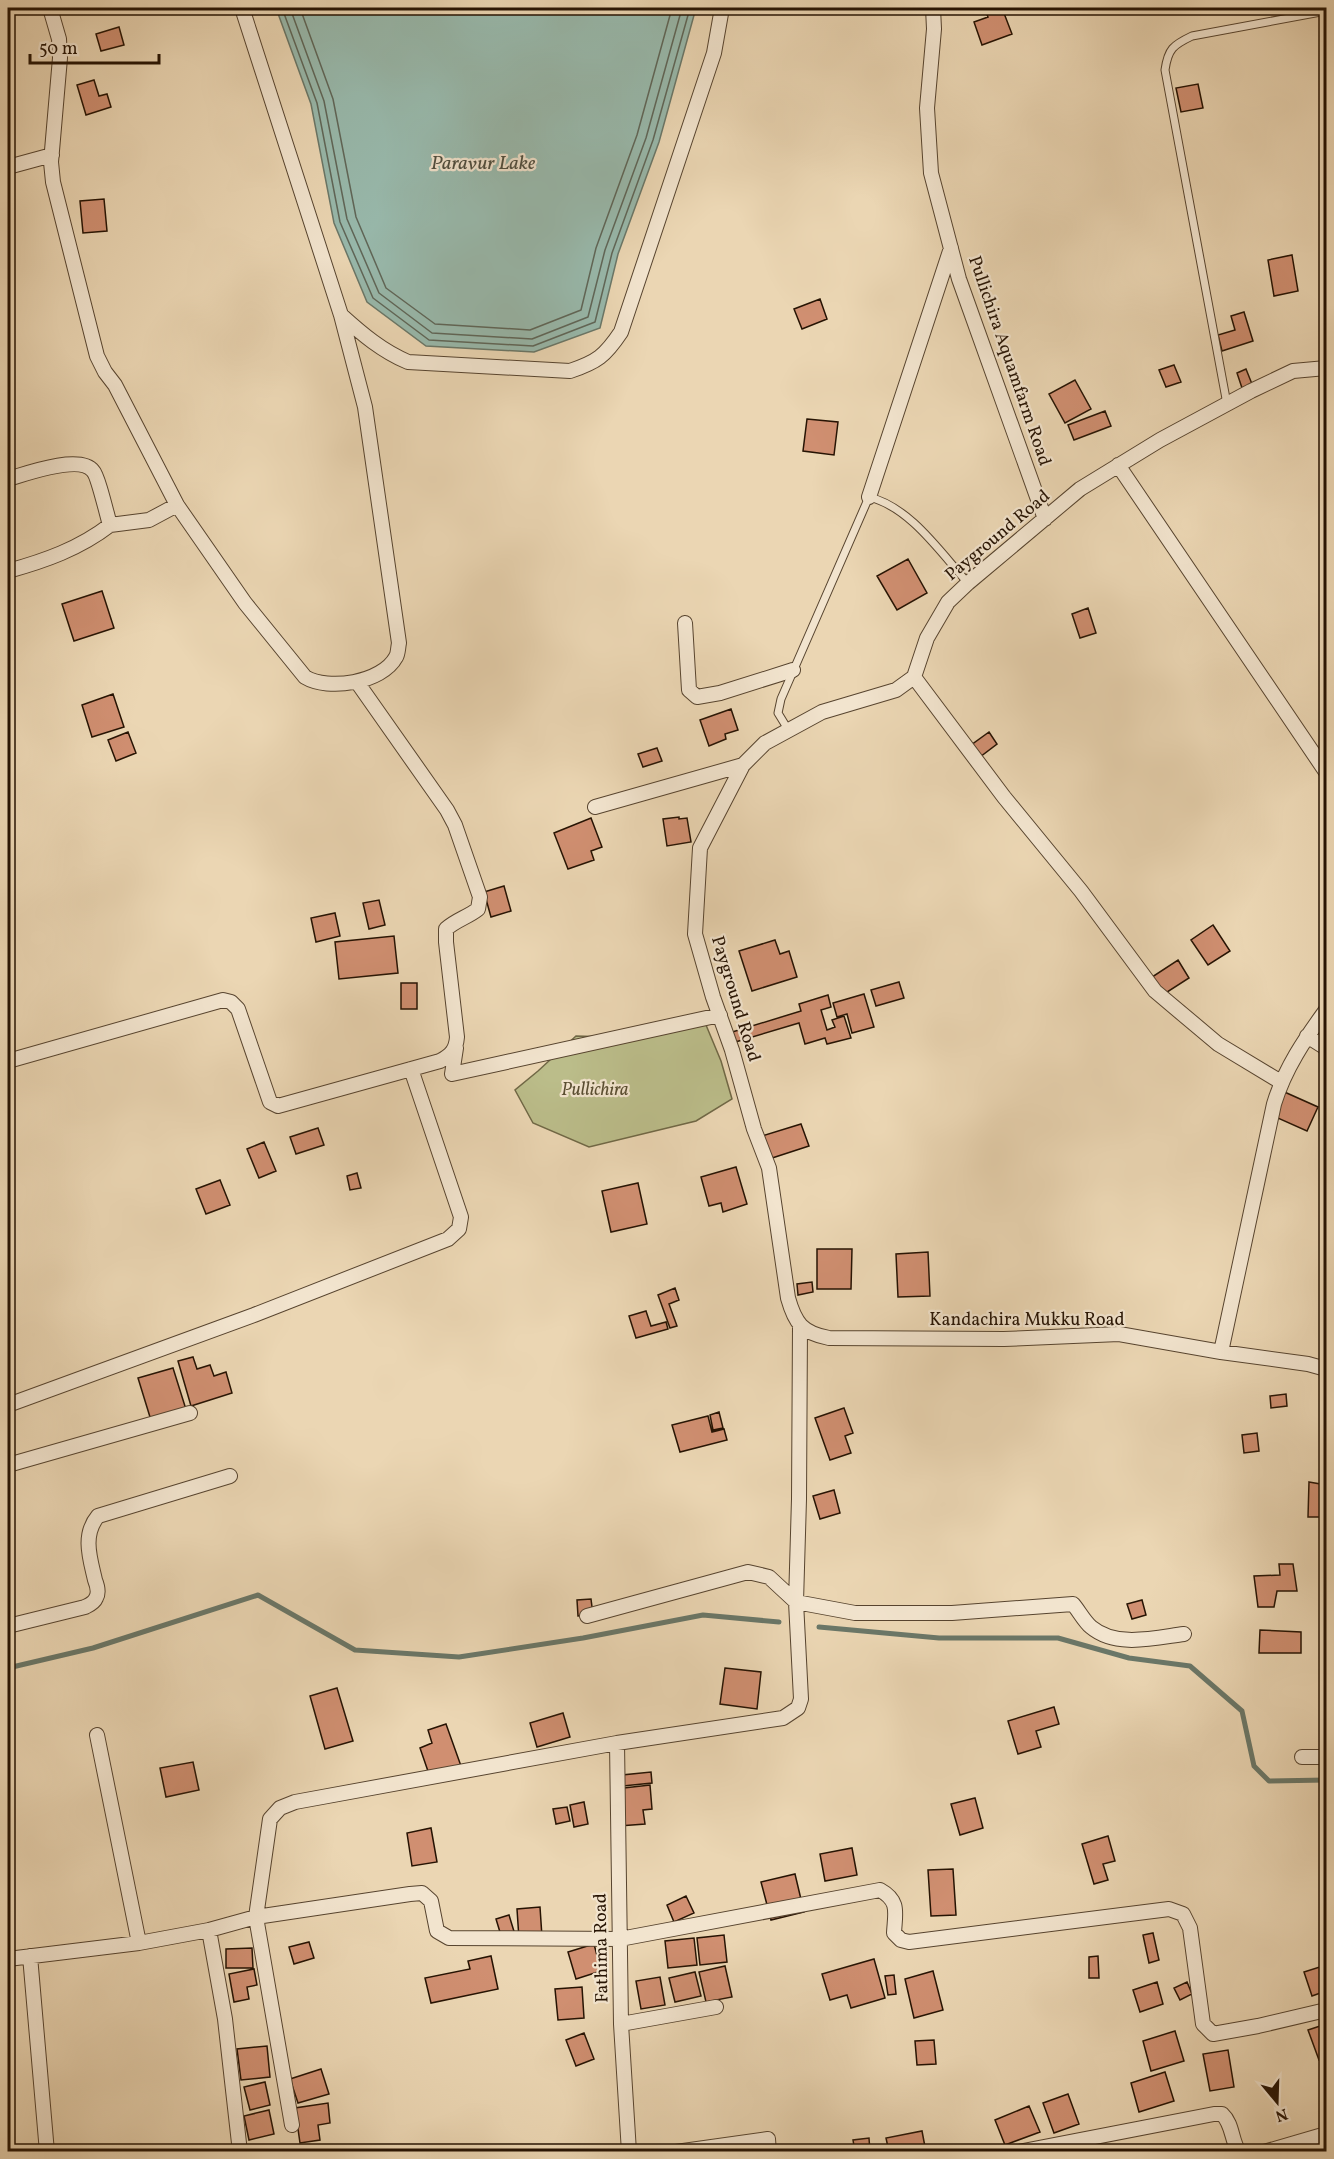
<svg xmlns="http://www.w3.org/2000/svg" width="1334" height="2159" viewBox="0 0 1334 2159" font-family="Vollkorn,serif">
  <style>
    .green { fill: #bbbd8a; stroke: #706846; stroke-width: 1.5 }
    .water { fill: #98b9ac; stroke: #6a7768; stroke-width: 1.5 }
    .lines { fill: none; stroke-linecap: round; stroke-linejoin: round }
    .shore { stroke: #5f6658; stroke-width: 1.5 }
    .stream { stroke: #6a7768; stroke-width: 5 }
    .building { fill: #d08f71; stroke: #261303; stroke-width: 1.5 }
    .lane-casing { stroke: #57442f; stroke-width: 9 }
    .street-casing { stroke: #57442f; stroke-width: 16 }
    .lane { stroke: #f2e4ce; stroke-width: 7 }
    .street { stroke: #f2e4ce; stroke-width: 14 }
    .labels { text-anchor: middle; dominant-baseline: central; stroke-width: 4.5; stroke-linejoin: round; paint-order: stroke }
    .street-label { font-size: 18px; fill: #261303; stroke: #f2e4ce }
    .park-label { font-size: 18px; font-style: italic; fill: #5a4e32; stroke: #f2e4ce }
    .water-label { font-size: 20px; font-style: italic; fill: #4e4d3e; stroke: #f2e4ce }
  </style>
  <rect width="100%" height="100%" fill="#ebd6b3"/>
  <filter id="stains"><feTurbulence type="fractalNoise" baseFrequency=".00333" numOctaves="4"/><feColorMatrix values="0 0 0 0 .2 0 0 0 0 .09 0 0 0 0 .02 0 0 0 .5 -.17"/></filter>
  <radialGradient id="worn" r=".72"><stop offset=".6" stop-color="#630" stop-opacity="0"/><stop offset="1" stop-color="#630" stop-opacity=".3"/></radialGradient>
  <path class="green" d="M688,1018L706,1025L721,1061L732,1099L696,1121L589,1147L533,1123L515,1090L538,1071L576,1036L610,1037Z"/>
  <path class="water" d="M276,8H696L659,142L618,254L600,328L534,352L426,346L367,302L334,223L311,104Z"/>
  <g class="lines">
    <path class="shore" d="M282,8L317,103L340,222L373,298L429,340L533,346L595,322L612,253L653,140L690,8
      M290,8L324,101L347,219L379,293L432,333L532,339L588,317L605,250L646,138L682,8
      M300,8L333,99L356,217L386,288L435,324L530,330L581,310L596,248L637,135L672,8"/>
    <path class="stream" d="M819,1627L939,1638H1058L1129,1658L1190,1666L1242,1711L1254,1766L1269,1781L1326,1780
      M8,1668L93,1648L258,1595L355,1650L459,1657L583,1638L703,1615L779,1622"/>
  </g>
  <path class="building" d="M984,8H1002L1012,34L982,45L974,22L988,17Z
    M119,27L124,45L101,51L96,34Z
    M94,80L99,96L107,94L111,107L86,115L77,85Z
    M1198,84L1203,108L1181,112L1176,88Z
    M104,199L107,231L83,233L80,201Z
    M1292,255L1298,291L1274,296L1268,260Z
    M820,299L827,319L802,329L794,309Z
    M1244,312L1253,341L1222,351L1218,335L1235,330L1231,316Z
    M1174,365L1181,382L1166,387L1159,370Z
    M1246,369L1252,384L1242,388L1237,373Z
    M1075,380L1091,409L1065,423L1049,394Z
    M1105,411L1111,426L1074,440L1068,425Z
    M807,419L838,422L834,455L803,451Z
    M908,559L927,593L897,610L877,576Z
    M102,591L114,628L74,641L62,604Z
    M1088,608L1096,633L1080,638L1072,614Z
    M113,694L124,727L92,737L82,705Z
    M731,709L738,730L725,734L726,739L709,746L700,720Z
    M128,732L136,753L116,761L108,740Z
    M989,732L997,744L976,760L967,748Z
    M657,748L662,761L643,767L638,754Z
    M679,817V819L687,818L691,842L667,846L663,819Z
    M591,818L602,847L591,851L594,860L568,869L554,833Z
    M504,886L511,911L491,917L484,892Z
    M379,900L385,925L369,929L363,903Z
    M335,913L340,936L316,942L311,918Z
    M1213,925L1230,951L1208,965L1191,940Z
    M394,936L398,973L339,979L335,942Z
    M775,940L780,954L789,951L797,977L752,991L739,951Z
    M1178,960L1189,978L1161,996L1149,979Z
    M899,982L904,998L876,1006L871,990Z
    M401,983H417V1009H401Z
    M864,994L874,1027L852,1033L847,1014L837,1017L833,1003Z
    M828,995L831,1007L821,1010L827,1030L835,1027L832,1020L844,1016L851,1038L827,1044L825,1038L805,1044L799,1023L732,1043L729,1033L801,1011L799,1004Z
    M1280,1090L1318,1107L1307,1131L1269,1114Z
    M801,1124L809,1146L766,1160L759,1137Z
    M318,1128L324,1145L296,1154L290,1137Z
    M264,1142L276,1171L259,1178L247,1149Z
    M736,1167L747,1204L723,1212L721,1203L709,1206L701,1177Z
    M357,1173L361,1188L350,1190L347,1176Z
    M220,1180L230,1205L206,1214L196,1189Z
    M638,1183L647,1224L611,1232L602,1191Z
    M817,1249H852L851,1289H817Z
    M928,1252L930,1296L898,1297L896,1254Z
    M812,1282L813,1292L798,1295L797,1284Z
    M675,1288L679,1300L669,1304L677,1326L670,1328L658,1295Z
    M646,1311L651,1326L666,1322L668,1329L636,1338L629,1316Z
    M193,1357L197,1369L210,1365L214,1376L226,1372L232,1393L191,1406L178,1361Z
    M173,1368L189,1419L154,1430L138,1378Z
    M1286,1394L1287,1406L1271,1408L1270,1396Z
    M844,1408L853,1433L845,1436L851,1453L830,1460L815,1418Z
    M719,1412L723,1428L713,1430L710,1415Z
    M708,1416L712,1432L724,1429L727,1440L680,1452L672,1425Z
    M1257,1433L1259,1451L1244,1453L1242,1435Z
    M1309,1482L1326,1485V1517H1308Z
    M834,1490L840,1513L820,1519L813,1496Z
    M1279,1564H1293L1297,1591H1277L1274,1607H1258L1254,1576L1280,1575Z
    M591,1599L593,1615L578,1616L577,1600Z
    M1142,1600L1146,1615L1132,1619L1127,1604Z
    M1260,1630L1301,1632V1653H1259Z
    M725,1668L761,1672L757,1709L720,1704Z
    M337,1688L353,1741L325,1749L310,1696Z
    M1054,1707L1059,1724L1036,1731L1041,1747L1018,1754L1008,1721Z
    M563,1713L570,1737L537,1747L530,1723Z
    M446,1724L461,1766L430,1777L420,1748L432,1743L428,1730Z
    M193,1762L199,1790L166,1797L160,1768Z
    M651,1772L652,1783L623,1786L622,1775Z
    M650,1785L652,1809L643,1810L645,1824L619,1826L615,1789Z
    M975,1798L983,1828L960,1835L951,1804Z
    M584,1802L588,1824L574,1827L570,1805Z
    M567,1807L570,1821L556,1824L553,1809Z
    M431,1828L437,1862L412,1866L407,1833Z
    M1108,1836L1115,1861L1103,1864L1108,1880L1094,1884L1082,1844Z
    M852,1848L857,1875L825,1881L820,1854Z
    M953,1869L956,1915L931,1916L928,1870Z
    M795,1874L804,1912L771,1920L761,1882Z
    M686,1896L694,1913L674,1922L667,1905Z
    M540,1907L542,1937L519,1939L517,1909Z
    M509,1915L516,1938L503,1942L496,1919Z
    M1153,1933L1159,1960L1149,1963L1143,1935Z
    M724,1935L727,1962L700,1965L697,1938Z
    M694,1938L697,1965L668,1968L665,1941Z
    M309,1942L314,1958L294,1964L289,1947Z
    M594,1944L601,1971L576,1979L568,1952Z
    M252,1948L253,1968H226V1949Z
    M491,1956L498,1989L431,2003L425,1978L470,1969L468,1961Z
    M1098,1956L1099,1978H1089V1957Z
    M874,1959L885,1998L851,2008L847,1995L830,2000L822,1974Z
    M1326,1965V1991L1312,1996L1304,1972Z
    M725,1966L732,1997L706,2002L699,1972Z
    M254,1969L257,1985L247,1987L249,1999L234,2002L229,1974Z
    M933,1971L943,2010L914,2018L905,1979Z
    M695,1972L701,1996L675,2002L669,1978Z
    M894,1975L896,1994L888,1995L885,1976Z
    M660,1977L665,2005L641,2009L636,1981Z
    M1157,1982L1163,2004L1140,2012L1133,1990Z
    M1187,1982L1192,1994L1180,2000L1174,1988Z
    M582,1987L584,2018L558,2020L555,1989Z
    M1326,2024V2057L1319,2060L1308,2030Z
    M1175,2031L1184,2061L1151,2071L1143,2041Z
    M584,2033L594,2059L576,2066L566,2040Z
    M934,2040L936,2064L917,2065L915,2041Z
    M267,2046L270,2077L241,2080L237,2049Z
    M1228,2050L1234,2087L1210,2091L1203,2054Z
    M321,2069L329,2094L298,2103L290,2079Z
    M1165,2072L1174,2101L1139,2112L1131,2083Z
    M265,2082L270,2105L250,2110L244,2087Z
    M1068,2094L1079,2124L1054,2133L1043,2103Z
    M328,2103L330,2123L318,2125L320,2140L300,2143L295,2108Z
    M1029,2106L1040,2132L1005,2145L995,2120Z
    M269,2110L274,2134L249,2140L244,2116Z
    M922,2131L926,2152H889L886,2138Z
    M869,2138L870,2152H855L853,2140Z"/>
  <g class="lines">
    <g class="lane-casing">
      <path id="lane" d="M1227,404L1165,70C1168,49 1173,45 1192,36L1326,11
        M789,731L778,713L781,699L869,497C910,507 940,552 968,583"/>
    </g>
    <g class="street-casing">
      <path id="street" d="M50,8L59,39L60,58L51,162L53,182L97,356L105,372L115,385L177,505L245,603L305,677C328,691 382,683 396,657C398,654 398,648 399,643L365,407L341,315L242,8
        M933,8L934,29L927,108L931,173L959,279L1045,519
        M8,167L52,155
        M341,315C362,334 382,351 408,362L570,371C597,362 605,356 621,332L714,53L722,8
        M1326,368L1293,371L1251,391L1160,440L1080,489L968,583L948,602L927,638L914,677L896,690L822,712L765,743L743,765L700,848L695,934L713,997L732,1050L754,1129L769,1168L788,1298C795,1323 802,1333 829,1338L1004,1339L1119,1334L1221,1352L1308,1364L1326,1369
        M1118,465L1326,772
        M8,479C25,474 80,454 93,471C98,476 107,515 110,525L149,520L177,505
        M869,497L951,248
        M8,571C44,561 79,549 110,525
        M685,623L689,690L697,697L720,693L793,670
        M914,677L1004,797L1081,891L1155,991L1218,1044L1281,1082
        M595,807L743,765
        M1307,1036L1326,1048
        M456,1048L452,1074L720,1015
        M8,1061L223,1000L231,1002L238,1009L270,1102L278,1106L440,1061C451,1055 456,1050 457,1037L446,942V929C456,920 468,917 478,909L480,897L455,825L447,810L357,682
        M1221,1352L1274,1104C1285,1068 1305,1039 1326,1010
        M8,1405L254,1315L448,1239L459,1229L461,1217L411,1069
        M8,1465L190,1413
        M587,1616L748,1572L769,1577L796,1602L855,1613H952L1073,1604C1079,1611 1084,1621 1091,1627C1116,1648 1154,1638 1184,1634
        M8,1626L85,1607C89,1605 94,1603 96,1598C99,1593 97,1585 95,1580C90,1558 82,1535 98,1516L230,1476
        M97,1735L139,1943
        M617,1743L621,2024L629,2152
        M1302,1757H1326
        M209,1930L225,2019L240,2152
        M30,1956L47,2152
        M8,1959L139,1943L209,1930L256,1917L410,1894L422,1893L431,1901L437,1931L449,1938L620,1939L880,1890C900,1901 895,1913 894,1933L901,1940L909,1942L1169,1909L1183,1914L1190,1928L1203,2024L1213,2034L1258,2026L1326,2010
        M621,2024L716,2007
        M292,2125L256,1917L270,1819L280,1808L295,1802L617,1743L783,1718L798,1708L801,1699L796,1602L799,1499L800,1326
        M676,2152L768,2139L769,2152
        M1018,2152L1214,2114H1222C1233,2124 1231,2140 1239,2152
        M1264,2152L1326,2134"/>
    </g>
    <use href="#lane" class="lane"/>
    <use href="#street" class="street"/>
  </g>
  <g class="labels">
    <g class="street-label">
      <text transform="translate(1009 361) rotate(71)">Pullichira Aquamfarm Road</text>
      <text transform="translate(998 536) rotate(-40)">Payground Road</text>
      <text transform="translate(735 999) rotate(73)">Payground Road</text>
      <text x="1027" y="1320">Kandachira Mukku Road</text>
      <text transform="translate(602 1948) rotate(-91)">Fathima Road</text>
    </g>
    <g class="park-label">
      <text x="595" y="1090">Pullichira</text>
    </g>
    <g class="water-label">
      <text x="483" y="164">Paravur Lake</text>
    </g>
  </g>
  <rect width="1334" height="2159" fill="none" stroke="#ebd6b3" stroke-width="30"/>
  <rect x="9" y="9" width="1316" height="2141" fill="none" stroke="#261303" stroke-width="3"/>
  <rect x="15" y="15" width="1304" height="2129" fill="none" stroke="#261303" stroke-width="1.5"/>
  <g transform="translate(1277 2102) rotate(161)" stroke="#f2e4ce" stroke-width="4.5" paint-order="stroke">
  <path d="M0-4.5L10 22L0 15L-10 22Z" fill="#261303"/>
  <text y="-9" font-size="16" font-weight="bold" text-anchor="middle" fill="#261303">N</text>
  </g>
  <path d="M30 54v9h129v-9" fill="none" stroke="#261303" stroke-width="3"/>
  <text x="39" y="54" font-size="18" fill="#261303" stroke="#f2e4ce" stroke-width="4.5" paint-order="stroke">50 m</text>
  <rect width="100%" height="100%" filter="url(#stains)"/>
  <rect width="100%" height="100%" fill="url(#worn)"/>
</svg>
